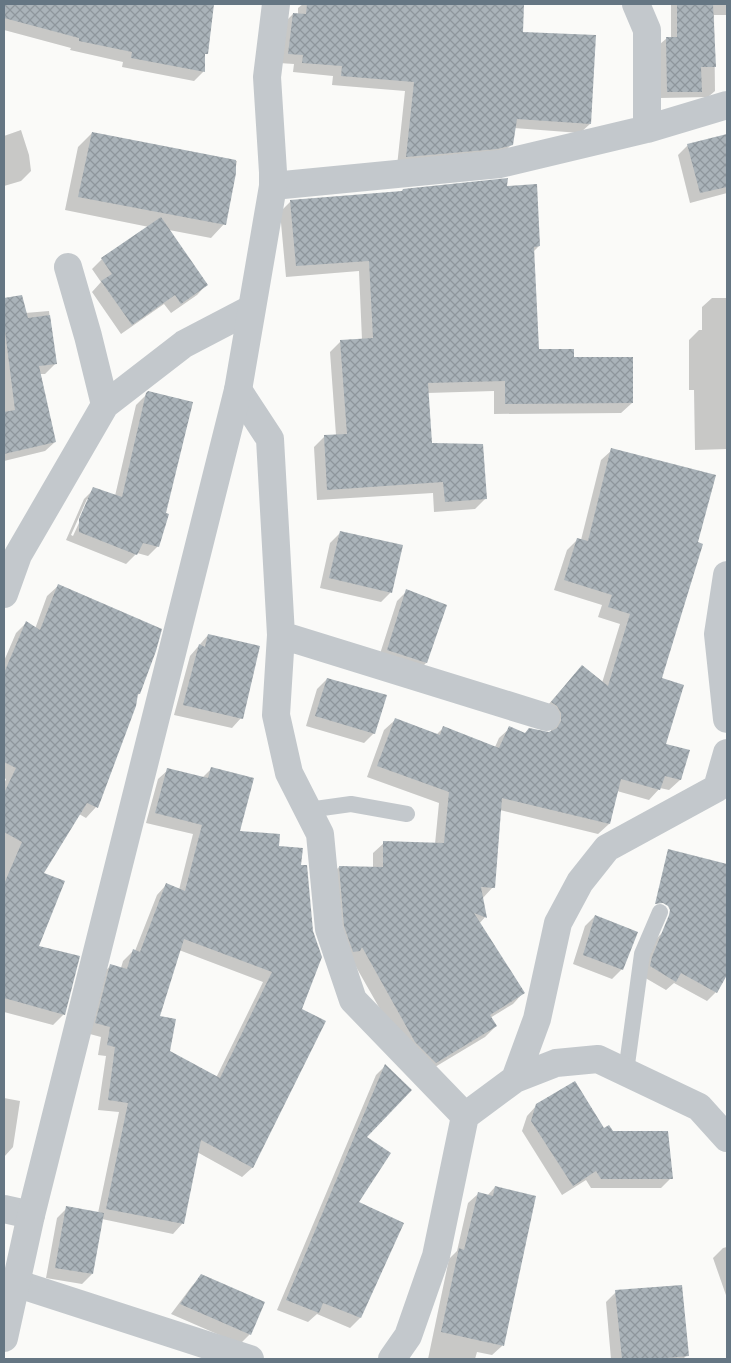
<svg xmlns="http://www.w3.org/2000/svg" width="731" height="1363" viewBox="0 0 731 1363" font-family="Poppins,sans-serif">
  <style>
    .shadow { fill: #0003; fill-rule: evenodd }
    .building { fill: url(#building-cross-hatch); fill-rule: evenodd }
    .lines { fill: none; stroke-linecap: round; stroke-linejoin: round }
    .service { stroke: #c3c8cc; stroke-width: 16 }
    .minor { stroke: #c3c8cc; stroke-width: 28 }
    .tertiary { stroke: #c3c8cc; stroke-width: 28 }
  </style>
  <defs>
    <pattern id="building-cross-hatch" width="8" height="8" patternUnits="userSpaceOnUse" patternTransform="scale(1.25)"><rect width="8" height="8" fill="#aab3b9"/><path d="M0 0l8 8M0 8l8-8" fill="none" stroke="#8e969c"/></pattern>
  </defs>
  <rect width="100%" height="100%" fill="#fafaf8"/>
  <path class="shadow" d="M4,4H213L206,53L204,55V71L194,81L122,67L123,62L70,50L71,48L4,30Z
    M303,4H364L395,7L457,19L458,4H523L522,33L590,124L580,133L514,128L512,144L502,154L397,166L405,91L332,85L333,76L293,72L294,64L279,63L283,24L293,14H298V8Z
    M671,4H727V15H714L715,91L708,97L661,98L660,44L667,38H671Z
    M21,130L29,155L31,171L21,181L4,186V136Z
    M92,133L237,161L224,224L211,238L169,230L206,285L197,295L171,313L164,304L121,334L92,292L101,282L92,269L102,259L149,227L65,210L78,147Z
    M727,136V193L690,203L678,155L688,145Z
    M505,188L539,246L533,252L538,350L572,358L632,403L621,413L494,414V391L427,393L431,444L486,498L475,509L434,512L433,493L317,500L314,447L325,436L336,435L330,352L341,341L362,340L359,271L286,277L280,212L291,201Z
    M21,296L25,313L49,311L55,364L45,374H39L55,442L45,451L4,461V300Z
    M712,298H727V449L695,450L694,390H689V340L699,330H702V307Z
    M147,394L158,546L148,556L137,553L126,564L66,540L84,499L94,489L115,496L136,405ZM87,499H90L73,536L71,535Z
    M612,450L661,678L664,744L688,751L680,780L669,790L660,788L649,800L617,791L609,824L598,834L500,810L493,887L482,899L485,917L479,924L523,993L513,1004L490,1018L496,1026L485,1037L425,1073L405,1053L351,958L329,877L339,867L373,868V853L384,843L435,844L439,803L367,777L384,730L395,720L436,735L443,728L495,747L499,738L510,728L525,734L551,733V725L541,713L582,666L602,683L620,624L598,617L602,605L554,590L567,550L578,539L581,540L601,460Z
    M340,533L391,592L381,602L320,588L330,543Z
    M58,586L139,694L136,696L96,807L86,818L79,814L42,873L37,946L64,1014L53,1025L4,1012V784L6,779L4,778V661L16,633L26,623L35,629L47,596Z
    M407,591L426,663L416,673L378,660L397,601Z
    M208,635L241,718L232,728L174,715L190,656Z
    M327,679L374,733L364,743L306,726L317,689Z
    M212,768L239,832L278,848L300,866L301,1010L324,1021L252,1168L242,1177L197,1152L182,1224L173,1234L102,1219L92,1274L82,1284L46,1278L57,1218L67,1208L98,1213L119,1112L98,1110L106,1056L98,1055L101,1037L86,1033L101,976L110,966L121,968L123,961L133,951H135L157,895L166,885L179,890L193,834L146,823L158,779L168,770L202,778ZM179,950L263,982L216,1078L169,1052L158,1017Z
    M707,860L727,865V972L716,992L707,1001L674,983L666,990L642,976L654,941L663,932Z
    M595,916L622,969L612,979L573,964L585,926Z
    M385,1066L365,1138L357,1203L360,1318L350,1328L317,1314L308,1322L277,1310L376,1075Z
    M4,1098L20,1101L13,1147L4,1157Z
    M537,1105L612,1133L671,1178L661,1188H591L586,1180L562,1195L522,1131L527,1116Z
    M495,1187L502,1346L492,1355L477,1352L475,1359H428L449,1259L457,1251L468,1203L478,1194L487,1196Z
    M727,1247V1298L713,1258L723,1248Z
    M202,1276L250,1334L240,1344L171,1314L192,1286Z
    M616,1292L687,1355L683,1359H611L606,1302Z"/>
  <path class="building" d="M4,4H214L208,54H205V72L131,58L132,52L79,41V38L4,18Z
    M307,4H524L523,32L596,35L591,124L517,119L513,145L497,149L406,157L414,82L341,76L342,66L302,63L303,55L288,54L293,13L306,14Z
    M677,4H713L716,67H701L702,92H667L666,37H677Z
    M92,132L236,160V173L226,225L78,197Z
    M727,134V187L700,193L687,144Z
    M508,178L507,186L537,184L540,246L534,247L539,349H574V357H633V403L505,404V381L428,383L432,443L483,444L487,499L445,502L443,482L327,490L324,435L347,434L340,340L373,338L369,261L296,266L290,200L402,191L403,189Z
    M161,217L208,285L181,304L175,295L132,325L101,281L112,274L101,258Z
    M22,295L28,318L50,315L57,364L39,366L56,442L4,454V412L15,410L4,323V298Z
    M148,391L193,402L166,513L169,514L159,547L143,543L137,555L79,532V519L93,487L122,497L146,393Z
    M611,448L716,475L698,542L703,544L662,678L684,685L666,744L690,750L681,780L665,776L660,790L621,779L610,824L502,798L495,888L481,887L487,918L474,913L525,993L490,1015L497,1026L436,1063L415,1042L362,947L360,951L353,952L344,926L339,866L383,867V841L444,843L449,792L377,766L395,718L440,735L443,726L499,748L509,726L525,733L529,728L549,732L557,728L561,721V713L557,706L551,702L582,665L608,686L630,614L608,607L612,595L564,580L577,538L588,541Z
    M340,531L403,545L392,593L329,578Z
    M58,584L162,629L156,651L140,694H138L136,706L98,808L87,803L44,873L65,881L39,946L80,956L65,1015L4,998V884L22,842L4,832V793L16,768L4,762V673L26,621L40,630Z
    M406,589L447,605L427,663L387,650Z
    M208,634L260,646L243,719L183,705L199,644L205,647Z
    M327,678L387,695L375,734L315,716Z
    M211,767L254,778L240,831L280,834L279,846L303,848L301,865H307L313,931L322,957L302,1009L326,1021L253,1168L201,1140L184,1224L106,1209L128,1103L108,1100L115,1047L107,1045L110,1027L95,1023L110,964L127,969L133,949L140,952L166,883L185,891L202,825L155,813L167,768L208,778ZM184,939L272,972L220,1078L170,1051L176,1019L160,1016Z
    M668,849L727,864V975L717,993L681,973L676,982L650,966L652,957L669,915L670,910L668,906L663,903L655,904Z
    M595,915L638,932L623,970L583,955Z
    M385,1064L412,1090L367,1137L391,1153L359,1202L404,1223L361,1318L323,1303L319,1313L286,1300Z
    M575,1081L604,1128L609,1125L613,1131H668L673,1179H601L596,1171L573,1186L531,1121L536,1104Z
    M495,1186L536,1196L504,1346L441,1332L459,1248L464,1250L478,1192L493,1196Z
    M66,1206L104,1213L93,1274L55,1268Z
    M201,1274L265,1302L251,1335L180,1304Z
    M682,1285L689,1356L654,1359H622L615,1290Z"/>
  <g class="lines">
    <path class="service" d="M308,810L351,804L407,814
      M626,1072L642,954L660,912"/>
    <path class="minor" d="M636,4L647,30V129
      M273,186L500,164L647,129L727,105
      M68,267L88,336L105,405
      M238,390L270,439L281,635L276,715L289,773L320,834L329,929L353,1000L465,1116
      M727,575L718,634L727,719
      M4,594L18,555L105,405L184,344L251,309
      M281,635L546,717
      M515,1079L537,1019L558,923L580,882L607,848L717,788L727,753
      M4,1209L31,1215
      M15,1283L250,1359
      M392,1359L408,1336L436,1256L465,1116L515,1079L556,1063L598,1059L699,1107L727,1138"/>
    <path class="tertiary" d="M4,1338L31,1215L238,390L273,186V172L267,77L276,4"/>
  </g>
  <rect width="731" height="1363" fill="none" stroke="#657683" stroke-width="10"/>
</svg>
